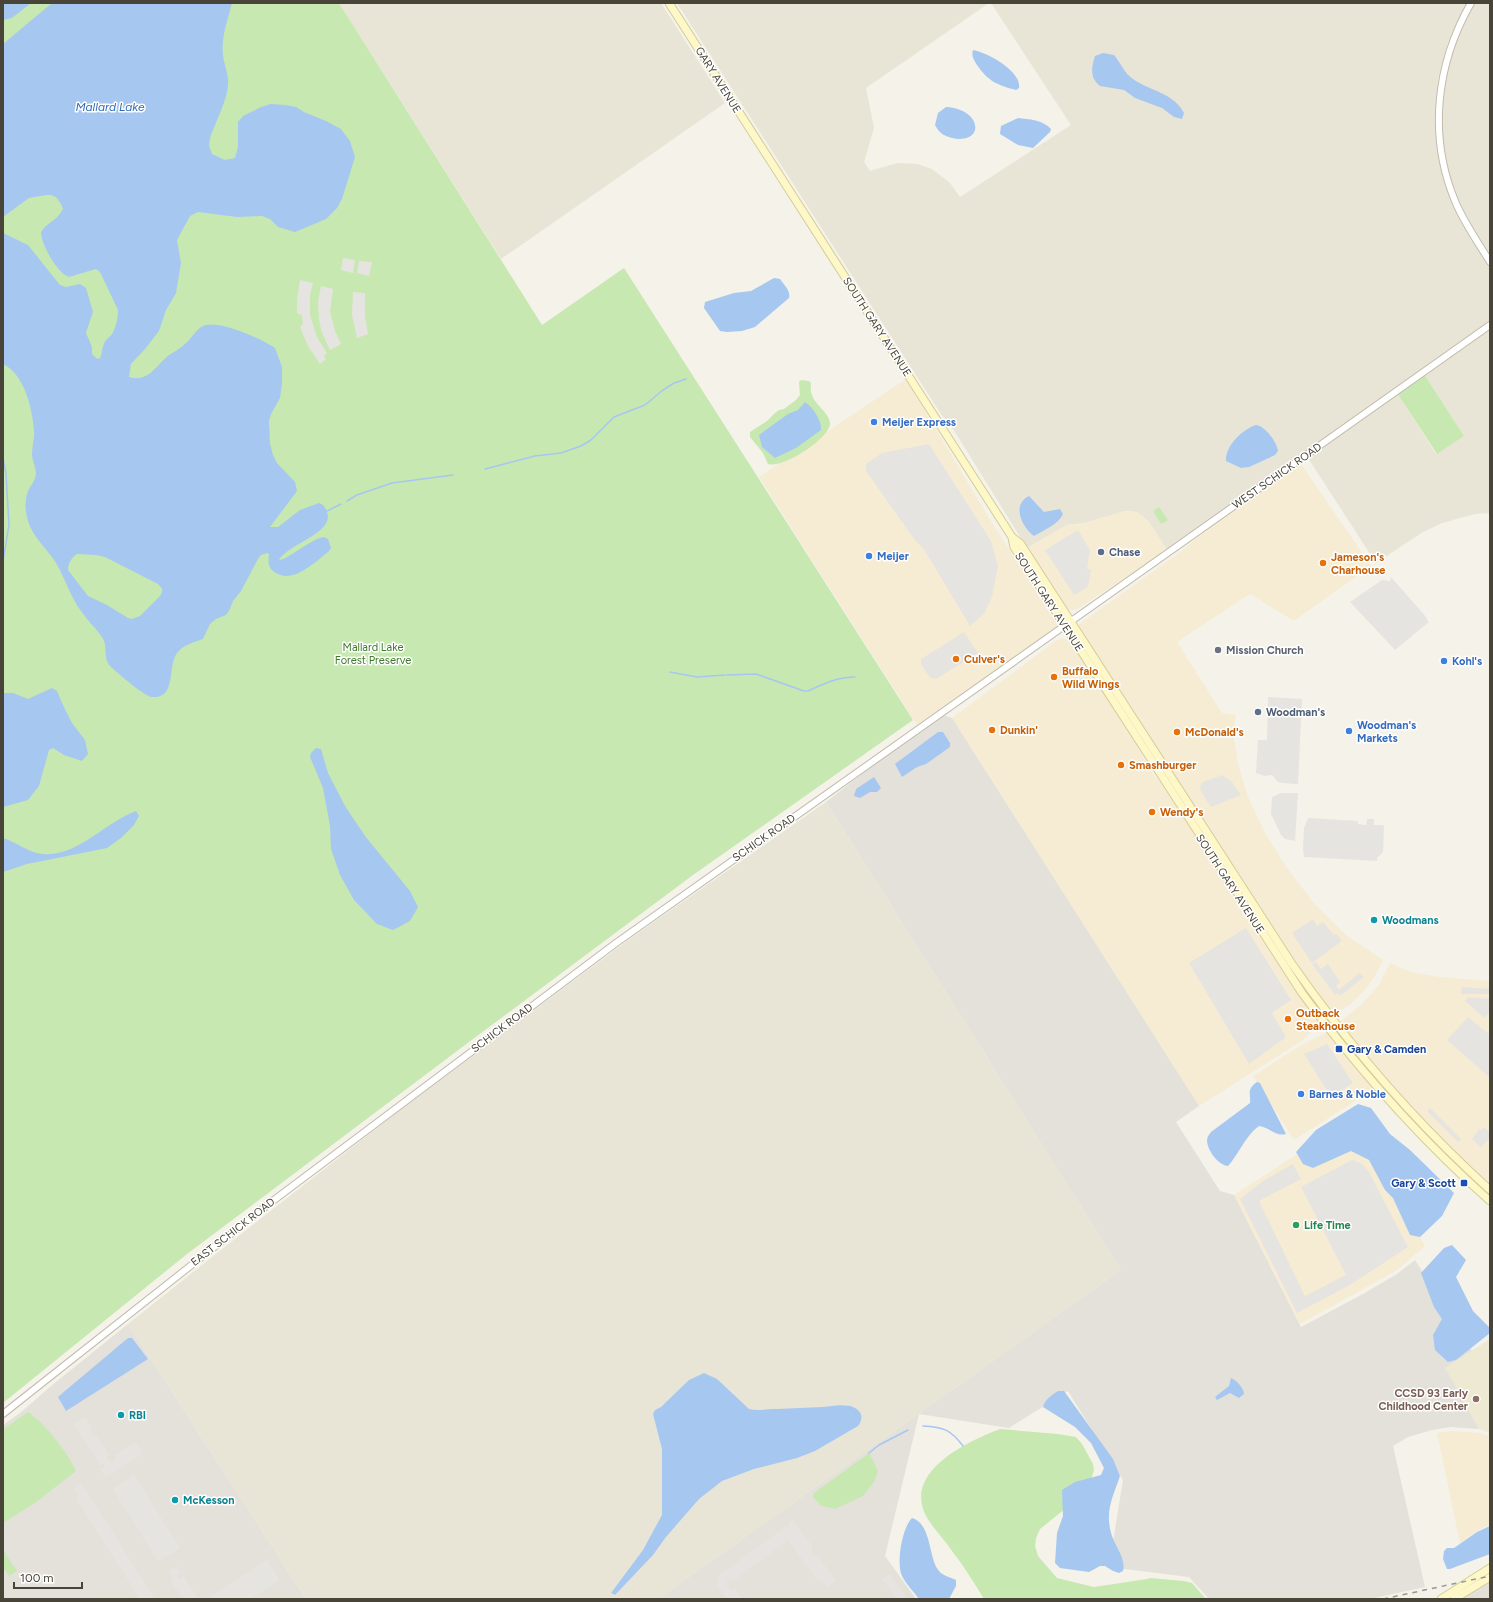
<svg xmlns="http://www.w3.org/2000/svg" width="1493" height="1602" viewBox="0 0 1493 1602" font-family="Figtree,sans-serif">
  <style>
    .residential { fill: #e8e5d7 }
    .commercial { fill: #f6ecd4 }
    .industrial { fill: #e4e1da }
    .education { fill: #ede9d3 }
    .green { fill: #c8e8b2 }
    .parking { fill: #e6e4e0 }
    .water { fill: #a6c7f0; fill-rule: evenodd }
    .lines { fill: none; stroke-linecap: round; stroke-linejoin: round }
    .stream { stroke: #a6c7f0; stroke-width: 1.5 }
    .tertiary-casing { stroke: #c0bbab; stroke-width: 8 }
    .secondary-casing { stroke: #d4cc99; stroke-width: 9 }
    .tertiary { stroke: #fff; stroke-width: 6 }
    .secondary { stroke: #fef8c9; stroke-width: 7 }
    .rail { stroke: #979797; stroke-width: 1.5; stroke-dasharray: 5 5; stroke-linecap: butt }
    .shop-dot { fill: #3f7fe0; stroke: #fff; stroke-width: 1.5 }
    .service-dot { fill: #5c6f8a; stroke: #fff; stroke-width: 1.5 }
    .food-dot { fill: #e8710a; stroke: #fff; stroke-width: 1.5 }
    .worship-dot { fill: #6b7280; stroke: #fff; stroke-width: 1.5 }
    .culture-dot { fill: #0f9aa8; stroke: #fff; stroke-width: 1.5 }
    .transit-dot { fill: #1a4fb4; stroke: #fff; stroke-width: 1.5 }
    .leisure-dot { fill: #2e9e5b; stroke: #fff; stroke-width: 1.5 }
    .education-dot { fill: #8d6e63; stroke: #fff; stroke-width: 1.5 }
    .labels { text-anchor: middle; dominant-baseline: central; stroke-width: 3; stroke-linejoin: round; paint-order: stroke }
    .street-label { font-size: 11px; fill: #484437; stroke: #fff }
    .shop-label { font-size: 11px; font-weight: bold; fill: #366cbe; stroke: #fff; text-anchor: start }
    .service-label { font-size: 11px; font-weight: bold; fill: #4e5e75; stroke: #fff; text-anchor: start }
    .food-label { font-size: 11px; font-weight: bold; fill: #c56008; stroke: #fff; text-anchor: start }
    .park-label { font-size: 11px; fill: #3d7a2a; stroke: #fff }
    .worship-label { font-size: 11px; font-weight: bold; fill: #5b616d; stroke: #fff; text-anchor: start }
    .culture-label { font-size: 11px; font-weight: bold; fill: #0d838f; stroke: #fff; text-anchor: start }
    .transit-label { font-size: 11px; font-weight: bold; fill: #164399; stroke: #fff; text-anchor: start }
    .leisure-label { font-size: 11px; font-weight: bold; fill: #27864d; stroke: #fff; text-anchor: start }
    .education-label { font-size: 11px; font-weight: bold; fill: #785e54; stroke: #fff; text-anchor: end }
    .water-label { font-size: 12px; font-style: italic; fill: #306ab3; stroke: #fff }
  </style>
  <rect width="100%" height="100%" fill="#f4f2e9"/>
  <path class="residential" d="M339,3H661L725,103L501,259Z
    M677,3H989L866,88L874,128L864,162L870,171L897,163L917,164L932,169L950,183L960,197L1071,125L991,3H1467L1448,42L1438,79L1435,116L1439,155L1463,221L1490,265V322L1167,550L1149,522L1137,512L1125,511L1085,523L1067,525L1027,548L955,432L941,414Z
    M1473,3H1490V257L1465,217L1454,194L1445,161L1441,133L1443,81L1453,47Z
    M1490,327V513L1475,514L1442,523L1423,532L1376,563L1306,455L1397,393L1436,454L1464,436L1424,374Z
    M826,802L1121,1270L658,1599H306L128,1324L231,1242L395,1114L631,938Z"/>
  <path class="commercial" d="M906,379L989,518L1058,626L917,725L759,477Z
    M1299,461L1371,566L1294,621L1250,594L1177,642L1222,713L1236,715L1233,731L1238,764L1248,797L1264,831L1284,864L1313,902L1347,936L1383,960L1375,976L1364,991L1352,1003L1333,1016L1275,932L1078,625L1179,553L1235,507Z
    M1125,511L1137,512L1149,522L1167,550L1079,608L1073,610L1068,609L1027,548L1067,525L1085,523Z
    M1064,638L1072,643L1128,730L1152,773L1168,791L1214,863L1241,910L1255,928L1321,1023L1300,1042L1199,1106L952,718L1057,640Z
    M1390,963L1410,972L1440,977L1490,981V1183L1476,1173L1456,1155L1384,1079L1340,1022L1361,1005L1379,985Z
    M1328,1032L1374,1089L1294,1140L1253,1076L1301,1045Z
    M1367,1144L1425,1246L1397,1270L1300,1324L1234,1195L1302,1151Z
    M1453,1431L1479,1433L1490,1436V1525L1477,1531L1460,1543L1437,1433Z"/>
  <path class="industrial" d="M943,715L952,718L1199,1106L1176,1122L1220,1191L1234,1195L1301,1327L1363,1294L1397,1274L1415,1260L1472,1351L1446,1368L1479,1429L1451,1427L1432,1430L1408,1437L1393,1446L1425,1587L1370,1599H1209L1189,1577L1109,1567L1123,1480L1068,1391L1009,1428L919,1414L885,1556L916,1599H658L1121,1270L826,802L876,763Z
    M128,1324L306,1599H3V1425L20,1413L51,1386Z
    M1490,1579V1599H1456Z"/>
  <path class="education" d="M1490,1339V1433L1479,1429L1445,1368Z"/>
  <path class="green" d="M3,3H339L542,325L624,268L913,720L693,875L473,1039L187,1254L3,1403Z
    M1424,374L1464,436L1437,454L1397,393Z
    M801,380L809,381L811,383C811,387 810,391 812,395C815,405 830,413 830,424C829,439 782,469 768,464L763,453L750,437V432L767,421L775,413L779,410L784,409L796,400L800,395L799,382Z
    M1159,507L1168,520L1161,524L1153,511Z
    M28,1412C44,1422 69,1454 76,1471L35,1503L3,1523V1429Z
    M1000,1429L1058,1434L1076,1437L1082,1444L1093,1464L1094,1470L1091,1480L1071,1504L1040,1529L1036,1538L1035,1546L1038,1556L1057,1578L1094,1587L1147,1579L1150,1578L1184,1581L1192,1583L1206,1599H984C974,1583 964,1566 952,1551C945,1540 930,1525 925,1514C905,1470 969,1441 1000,1429Z
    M869,1453L875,1464L878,1472L874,1482L863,1496L835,1509L821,1506L813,1497L814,1493Z
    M3,1550L17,1571L9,1576L3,1567Z"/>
  <path class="parking" d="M343,258L355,260L353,273L341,270Z
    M359,261L372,262L369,276L357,273Z
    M300,280L313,283L310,295V315L317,337L327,353L324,356L326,359L320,364L308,346L300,327L303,324L302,315L297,313V300Z
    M321,286L333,289L330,312L335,331L341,344L330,350L322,333L319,320L318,302Z
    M353,292L365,293V316L368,334L357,338L352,315Z
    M929,444L991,541L998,566L992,597L984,614L970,626L925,551L914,539L866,471V464L882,453Z
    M1078,530L1090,550L1087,569H1091L1088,587L1074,595L1045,550Z
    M1391,577L1427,618V620L1429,622L1395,650L1350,602L1382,580L1390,581Z
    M964,632L978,653L936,679L930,678L921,664V659Z
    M1268,697L1302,699L1298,784L1282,783L1278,782L1272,775L1265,776L1256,773L1258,740H1267Z
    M1222,775L1232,782L1241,795L1211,807L1201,792L1200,786L1203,782Z
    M1281,793H1298L1295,841L1285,839L1281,835L1271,814L1272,797Z
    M1308,818L1358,821V824L1366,825L1367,819H1374V825H1384L1383,852L1377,858V861L1304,857L1303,849L1304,828Z
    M1313,919L1317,926L1323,922L1334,935L1337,934L1342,941L1312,963L1292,933Z
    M1246,928L1291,1000L1272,1013L1286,1037L1249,1064L1189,963Z
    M1316,962L1321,969L1328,964L1340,982L1336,986L1339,990L1359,973L1364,977L1340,996L1338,993L1335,995L1312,964Z
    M1462,987L1490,989V994H1461Z
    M1469,997L1490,999V1012L1484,1018L1465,1001Z
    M1468,1017L1490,1035V1078L1447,1040Z
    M1327,1044L1353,1083L1331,1097L1304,1054Z
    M1430,1108L1461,1139L1458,1142L1427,1111Z
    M1484,1127L1490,1132V1138L1481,1147L1472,1139L1479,1129L1481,1130Z
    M1352,1160L1362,1164L1369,1172L1408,1247L1350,1285L1297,1313L1240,1199L1263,1181L1293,1164L1301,1179L1259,1201L1305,1296L1346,1275L1301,1187Z
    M85,1417L93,1430L90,1432L93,1437L96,1435L109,1455L106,1457L108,1461L112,1462L116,1459L114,1456L136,1442L143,1453L139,1452L141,1455L126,1464L124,1462V1466L106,1478L100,1469L104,1467V1464L100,1465L91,1449L93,1447L89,1448L78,1430L81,1427L77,1428L74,1424Z
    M134,1475L180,1548L158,1561L113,1489Z
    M81,1483L155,1599H140L76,1498L79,1496L74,1488Z
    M794,1519L797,1526L812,1546V1555L814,1557L817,1555L836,1581L827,1588L821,1579L818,1581L786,1537L785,1538L787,1541L733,1581L730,1578L727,1581V1585L731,1591L735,1589L742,1599H727L716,1584L719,1582L717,1577L785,1527L787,1530L790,1527L788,1524Z
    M267,1560L279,1580L250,1599H214L212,1596Z
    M177,1566L181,1572L177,1575L180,1579L184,1577L198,1599H183L171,1581L174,1579L169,1572Z
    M889,1574L905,1596L903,1599H897L882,1579Z"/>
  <path class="water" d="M3,3H31L12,18L3,20Z
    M52,3H232C228,20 221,36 223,55C224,65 229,74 228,85C227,101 215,123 210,138L209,146L212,154L225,160L235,158L238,147V122L243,116L261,107L271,104L285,105L296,107L304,112L326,121L341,129L350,141L355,157L342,199L337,208L326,219L295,232L278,227L270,219L262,216L237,217L198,212L190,216L177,240L181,263L176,293L166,310L159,331L145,349L131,364L129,377C149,383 156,365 169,355C175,351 181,348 186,343C191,339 195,331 201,327C216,317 261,339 275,348L282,367V384L280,398L271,414L269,421L270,444L273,455L277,463L295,482L297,491L270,527H278L300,510L319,503C323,504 326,508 327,512C335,533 288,544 279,560C286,561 310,539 324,537L328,539L331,548L328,552C315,562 293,584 276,573C268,569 268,562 269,554L268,553L261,555L258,559L241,591L233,601L229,611L226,615L216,619L210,624L203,639C194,642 183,645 177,653C167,667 177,699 152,697C145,697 115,671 109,665C103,656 108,645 102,637C95,627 87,620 81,611C70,596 65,578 56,563C46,547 31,536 27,517C25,509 25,499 28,491C31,485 35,481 36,474C36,467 32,461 32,454C32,446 35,437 34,430C32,408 25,375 3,364V233L28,245L60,285L66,287L80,284L86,288L93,312L86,333L92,347V354L96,358L99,359C103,354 101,350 104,344C105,340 109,338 112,334C116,327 118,318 118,310L100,272L96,269L69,277C57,273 41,244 41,232C47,222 56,222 63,209L61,204L56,197L51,195H47L29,198L3,217V44ZM77,554L96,555L105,557L158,584C162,588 164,590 160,596L140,616L132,619L128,618L107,605L88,596L68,570C68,564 71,558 77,554Z
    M973,50C986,52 1022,71 1019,88L1016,90C997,85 988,81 977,65C974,60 971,56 973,50Z
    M1103,53L1114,55C1120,62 1125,74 1133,79C1150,91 1174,93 1184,113L1182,119L1174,117L1162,108L1135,98L1124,90L1100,86C1090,78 1091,68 1095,56Z
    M946,107C983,109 985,145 952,138C943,135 940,134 935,125L938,113Z
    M1018,118C1029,119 1043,120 1051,129L1050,132L1033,148L1018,145L1000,134L1001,126Z
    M774,278L780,279C784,285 791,291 789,298L755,327L742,331L727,332L720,331L704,308L705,302L734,293L751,291Z
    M805,402C813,407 822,421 821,430L796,448L775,458L762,447L759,435L788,414L798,410Z
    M1256,425C1265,426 1277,442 1278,451L1275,455L1249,467L1241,468L1226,461C1225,446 1243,429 1256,425Z
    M1029,496L1044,512L1060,509L1063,514C1059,524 1044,530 1034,536C1022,527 1011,505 1029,496Z
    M52,688L57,691L63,705L72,723L85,740L88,754L82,761L64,755L53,748L49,750L39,786L28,800L3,807V693H13L28,699Z
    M938,732H943L950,743V747L926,764L917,767L902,777L895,764Z
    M316,748L321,749L328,773L345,806L365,836L410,891L418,907L410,921L393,930L377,924L354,900L340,875L331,849L330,826L323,788L310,757L311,753Z
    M874,777L881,788L877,792H870L860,798L854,796L856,789Z
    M136,811L139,816L134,825L121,838L107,848L27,864L3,872V838C16,842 29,853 43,854C78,857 105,822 136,811Z
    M1257,1082L1260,1083L1286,1134C1276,1137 1269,1127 1259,1126C1245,1136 1239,1154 1228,1166C1218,1165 1207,1150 1207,1140C1207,1137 1209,1135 1211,1132L1250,1103C1251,1093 1246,1090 1257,1082Z
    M1358,1104L1371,1108L1390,1134L1410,1150L1454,1193L1442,1216L1420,1237L1410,1235L1393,1198L1385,1190L1369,1160L1351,1151L1313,1168L1303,1164L1296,1152L1316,1130Z
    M1452,1245L1466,1260L1456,1277L1473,1311L1490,1328V1333L1456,1360L1448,1362L1435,1350L1433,1335L1442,1319L1434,1307L1421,1273L1444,1248Z
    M128,1338H132L148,1359L66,1411L58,1397L59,1396Z
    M704,1373L717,1379L749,1409C758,1411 768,1409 777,1409C792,1408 808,1408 823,1407C832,1406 840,1404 850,1406C861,1409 865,1417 858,1426L815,1451L797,1458L754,1469L722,1481L699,1499L666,1537L653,1555L615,1595L611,1593L643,1550L662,1515V1449L653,1414L655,1410L661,1407L689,1380Z
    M1231,1378C1236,1380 1244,1388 1244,1394L1239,1398L1230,1393L1217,1400L1215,1397L1229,1386Z
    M1058,1391H1064L1113,1459L1120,1476C1113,1497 1104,1512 1112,1536C1116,1548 1126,1558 1123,1571L1119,1573L1113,1571L1105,1566H1100L1089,1572L1060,1568L1055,1563L1057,1533L1063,1516L1062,1490L1075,1482L1101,1475L1104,1468L1091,1443L1075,1427L1043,1407C1045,1399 1052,1395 1058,1391Z
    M912,1518C932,1524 928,1558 939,1571C943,1576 950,1577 956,1580V1586L949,1599H919C914,1592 906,1584 902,1576C896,1563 902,1528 912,1518Z
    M1490,1526V1554L1450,1569H1447L1443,1559L1444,1551L1447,1548H1454L1477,1532Z"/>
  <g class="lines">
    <path class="stream" d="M3,458L6,473L9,525L3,561
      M485,469L535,456L561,453L581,446L591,440L614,417L645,405L663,390L674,383L686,379
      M347,501L357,495L392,483L453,475
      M327,511L341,504
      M670,672L697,677L725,675
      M727,675L756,674L804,691H808C823,684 837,677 855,677
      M923,1426C944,1427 951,1430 963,1446
      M869,1453L879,1445L908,1430"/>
    <g class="tertiary-casing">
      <path id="tertiary" d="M1471,3C1436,64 1428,136 1455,201C1464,223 1478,242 1490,262
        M3,1414L270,1203L616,943L1490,325"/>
    </g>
    <g class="secondary-casing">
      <path id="secondary" d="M669,3L1012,537L1020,543L1292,964C1350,1047 1415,1122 1490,1190
        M1012,537L1014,547L1302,993C1358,1069 1419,1138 1490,1201
        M1441,1599L1490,1568
        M1454,1599L1490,1577"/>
    </g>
    <use href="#tertiary" class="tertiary"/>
    <use href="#secondary" class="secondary"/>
    <path class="rail" d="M1383,1599L1490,1576"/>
  </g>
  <g class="shop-dot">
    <circle cx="874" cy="422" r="4"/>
    <circle cx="869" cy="556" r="4"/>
    <circle cx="1444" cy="661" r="4"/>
    <circle cx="1349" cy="731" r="4"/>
    <circle cx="1301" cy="1094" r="4"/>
  </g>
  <g class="service-dot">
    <circle cx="1101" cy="552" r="4"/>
    <circle cx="1258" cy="712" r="4"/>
  </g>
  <g class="food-dot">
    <circle cx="1323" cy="563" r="4"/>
    <circle cx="956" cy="659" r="4"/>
    <circle cx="1054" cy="677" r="4"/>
    <circle cx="992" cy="730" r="4"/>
    <circle cx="1177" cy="732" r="4"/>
    <circle cx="1121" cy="765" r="4"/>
    <circle cx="1152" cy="812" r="4"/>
    <circle cx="1288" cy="1019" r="4"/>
  </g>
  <circle class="worship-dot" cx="1218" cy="650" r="4"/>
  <g class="culture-dot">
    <circle cx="1374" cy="920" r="4"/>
    <circle cx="121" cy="1415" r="4"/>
    <circle cx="175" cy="1500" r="4"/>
  </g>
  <g class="transit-dot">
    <rect x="1335" y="1045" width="8" height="8" rx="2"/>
    <rect x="1460" y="1179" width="8" height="8" rx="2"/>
  </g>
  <circle class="leisure-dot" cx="1296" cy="1225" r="4"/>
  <circle class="education-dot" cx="1476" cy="1399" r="4"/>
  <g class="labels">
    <g class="street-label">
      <text transform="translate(718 80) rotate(58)">GARY AVENUE</text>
      <text transform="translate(877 327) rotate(57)">SOUTH GARY AVENUE</text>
      <text transform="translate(1277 476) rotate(-35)">WEST SCHICK ROAD</text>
      <text transform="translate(1049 602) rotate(57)">SOUTH GARY AVENUE</text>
      <text transform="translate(764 838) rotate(-35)">SCHICK ROAD</text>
      <text transform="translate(1230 884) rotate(57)">SOUTH GARY AVENUE</text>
      <text transform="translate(502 1028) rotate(-37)">SCHICK ROAD</text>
      <text transform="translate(233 1232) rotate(-38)">EAST SCHICK ROAD</text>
    </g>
    <g class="shop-label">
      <text x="882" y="422">Meijer Express</text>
      <text x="877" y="556">Meijer</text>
      <text x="1452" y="661">Kohl's</text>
      <text x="1357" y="725">Woodman's<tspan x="1357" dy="13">Markets</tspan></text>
      <text x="1309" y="1094">Barnes &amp; Noble</text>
    </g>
    <g class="service-label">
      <text x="1109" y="552">Chase</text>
      <text x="1266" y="712">Woodman's</text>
    </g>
    <g class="food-label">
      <text x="1331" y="557">Jameson's<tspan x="1331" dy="13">Charhouse</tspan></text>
      <text x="964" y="659">Culver's</text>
      <text x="1062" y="671">Buffalo<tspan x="1062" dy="13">Wild Wings</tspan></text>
      <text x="1000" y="730">Dunkin'</text>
      <text x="1185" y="732">McDonald's</text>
      <text x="1129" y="765">Smashburger</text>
      <text x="1160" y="812">Wendy's</text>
      <text x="1296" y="1013">Outback<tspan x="1296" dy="13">Steakhouse</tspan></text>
    </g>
    <g class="park-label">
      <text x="373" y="647">Mallard Lake<tspan x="373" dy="13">Forest Preserve</tspan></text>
    </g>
    <g class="worship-label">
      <text x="1226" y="650">Mission Church</text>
    </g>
    <g class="culture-label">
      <text x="1382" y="920">Woodmans</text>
      <text x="129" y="1415">RBI</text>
      <text x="183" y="1500">McKesson</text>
    </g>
    <g class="transit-label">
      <text x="1347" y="1049">Gary &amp; Camden</text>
      <text x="1456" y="1183" text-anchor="end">Gary &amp; Scott</text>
    </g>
    <g class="leisure-label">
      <text x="1304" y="1225">Life Time</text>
    </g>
    <g class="education-label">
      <text x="1468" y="1393">CCSD 93 Early<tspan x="1468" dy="13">Childhood Center</tspan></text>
    </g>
    <g class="water-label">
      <text x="110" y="107">Mallard Lake</text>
    </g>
  </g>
  <rect width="1493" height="1602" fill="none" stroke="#484437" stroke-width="8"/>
  <path d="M14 1582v6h68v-6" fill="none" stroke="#484437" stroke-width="2"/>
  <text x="20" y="1582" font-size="12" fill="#484437" stroke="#ffffff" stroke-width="3" paint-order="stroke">100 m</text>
</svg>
